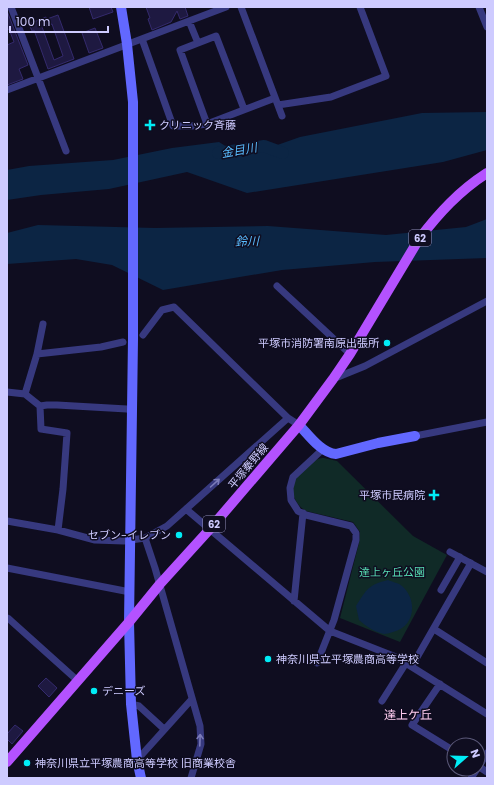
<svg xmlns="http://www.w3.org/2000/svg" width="494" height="785" viewBox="0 0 494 785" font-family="Poppins,'Noto Sans JP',sans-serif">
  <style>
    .green { fill: #102a27 }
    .water { fill: #0c2544 }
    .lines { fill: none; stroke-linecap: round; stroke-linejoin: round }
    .river { stroke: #0c2544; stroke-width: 12 }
    .building { fill: #1e1941; stroke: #342a6d; fill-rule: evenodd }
    .street { stroke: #37397f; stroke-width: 7 }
    .secondary { stroke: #6268ff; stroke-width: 10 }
    .primary { stroke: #b452ff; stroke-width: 10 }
    .oneway { stroke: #7b7bb9 }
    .poi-dot { fill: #00ecf6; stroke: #0f0d20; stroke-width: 1.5 }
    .labels { text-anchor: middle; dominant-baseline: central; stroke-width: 3; stroke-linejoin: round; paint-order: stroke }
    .shield { fill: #0f0d20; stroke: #9592bc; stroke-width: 1 }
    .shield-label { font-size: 10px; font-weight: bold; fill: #cecbff }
    .poi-label { font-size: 11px; fill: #cecbff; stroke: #0f0d20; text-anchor: start }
    .street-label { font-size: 11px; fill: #cecbff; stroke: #0f0d20 }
    .park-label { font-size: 11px; fill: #58dfb5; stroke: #0f0d20 }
    .water-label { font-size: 12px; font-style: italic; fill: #59bcff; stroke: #0f0d20 }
    .neighbourhood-label { font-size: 12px; fill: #ffcdf0; stroke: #0f0d20 }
  </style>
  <rect width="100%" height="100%" fill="#0f0d20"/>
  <path class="green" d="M324,458L337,461L413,536L447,555L400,642L340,618L359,543L360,532L353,522L306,511C296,505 288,491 295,479C298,474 312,461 318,459C320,458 322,458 324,458Z"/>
  <path class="water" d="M487,112V150L443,162L247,193L187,172L109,189L41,195L7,200V170L29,166L113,160L172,148L219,142L243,157L300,137L422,113Z
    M487,219V258L375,262L282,270L163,290L112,265L76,259L7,264V233L38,225L155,228L268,226L386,235L466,227Z
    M388,580C392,582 399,583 402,586C418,600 415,627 393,632C390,633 386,634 384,634C374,632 366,626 359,620L356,606C367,589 368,585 388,580Z"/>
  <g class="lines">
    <path class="river" d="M218,153L264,146L283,153"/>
  </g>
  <path class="building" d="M89,7H111L113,12L93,19Z
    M146,7H185L188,16L180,19L177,11L171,22L152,30L148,19L150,18Z
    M7,11L28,65L19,69L23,79L7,85V45L14,42L9,29L7,30Z
    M58,15L74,59L48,69L34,30L32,31L29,24L46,17L47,19ZM52,24L63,56L54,60L42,27Z
    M95,28L103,48L89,53L82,33Z
    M46,678L57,688L49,697L38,686Z
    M15,725L23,731L12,744L7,739V734Z"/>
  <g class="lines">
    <path class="street" d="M11,7L66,151
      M241,7L282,116
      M479,7L487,27
      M189,21L198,43L216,36L244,109
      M142,39L173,126H192L207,124L275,98
      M198,43L180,50L207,124
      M7,90L226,7
      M278,105L331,97L386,76L360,7
      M277,286L350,354
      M143,335L162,310L174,307L288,418
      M37,354L101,347L123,342
      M333,379L365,366L487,301
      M7,392L25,394L40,406L41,429L67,433L63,489L58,530
      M25,394L37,354L43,324
      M40,406L47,405H57L127,409L132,411
      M415,436L487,422
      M186,509L330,631L396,657L487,714
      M7,521L58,530L95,540L124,541L145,538L167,526L288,418L299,425
      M145,538L155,568L200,726L201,744L191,778
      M450,552L487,572
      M7,568L130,592
      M441,590L460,557
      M294,601L303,513
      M7,618L9,619L78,681
      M434,629L487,663
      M317,663L334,620L356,540V533L351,526L306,515L298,511L291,500L290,488L293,477L323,449
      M412,666L471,563
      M440,684L412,725L454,751
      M382,701L406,663
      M131,704L139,706L164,729
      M137,760L192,699
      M478,766L487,772
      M478,768L487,753
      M471,778L477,769"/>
    <path class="secondary" d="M121,7L127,44L133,102V339L129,622L131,704L137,760L141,778
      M299,425C308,434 321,453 336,454L378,443L415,436"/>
    <path class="primary" d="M7,762L129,622L160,584L209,530L299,425L333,379L350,354L419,239C439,213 459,191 487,173"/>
  </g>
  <defs><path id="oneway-shaft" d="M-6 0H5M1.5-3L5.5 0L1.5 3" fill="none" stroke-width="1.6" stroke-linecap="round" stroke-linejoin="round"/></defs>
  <g class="oneway">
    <use href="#oneway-shaft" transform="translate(215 483) rotate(-42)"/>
    <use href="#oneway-shaft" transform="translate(200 740) rotate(-88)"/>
  </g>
  <g class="poi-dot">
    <path d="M148 119h4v4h4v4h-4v4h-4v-4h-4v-4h4z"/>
    <circle cx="387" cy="343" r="4"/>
    <path d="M432 489h4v4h4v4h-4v4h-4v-4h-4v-4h4z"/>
    <circle cx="179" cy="535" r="4"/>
    <circle cx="268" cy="659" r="4"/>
    <circle cx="94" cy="691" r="4"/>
    <circle cx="27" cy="763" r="4"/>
  </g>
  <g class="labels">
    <g class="shield">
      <rect x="409" y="230" width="22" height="16" rx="3"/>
      <rect x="203" y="516" width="22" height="16" rx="3"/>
    </g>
    <g class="shield-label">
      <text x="420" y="238">62</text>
      <text x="214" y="524">62</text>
    </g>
    <g class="poi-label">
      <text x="159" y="125">クリニック斉藤</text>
      <text x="379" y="343" text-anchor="end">平塚市消防署南原出張所</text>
      <text x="425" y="495" text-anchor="end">平塚市民病院</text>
      <text x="171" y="535" text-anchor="end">セブン-イレブン</text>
      <text x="276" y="659">神奈川県立平塚農商高等学校</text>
      <text x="102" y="691">デニーズ</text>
      <text x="35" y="763">神奈川県立平塚農商高等学校 旧商業校舎</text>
    </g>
    <g class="street-label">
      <text transform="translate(248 466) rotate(-50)">平塚秦野線</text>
    </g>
    <g class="park-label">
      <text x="392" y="572">達上ヶ丘公園</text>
    </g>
    <g class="water-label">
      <text transform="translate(239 150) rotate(-10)">金目川</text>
      <text transform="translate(247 241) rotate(-1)">鈴川</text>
    </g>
    <g class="neighbourhood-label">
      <text x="408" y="714">達上ケ丘</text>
    </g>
  </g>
  <rect width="494" height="785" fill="none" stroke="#cecbff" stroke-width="16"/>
  <g transform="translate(466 757) rotate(70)"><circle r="19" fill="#0f0d20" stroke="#5b5979"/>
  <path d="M0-3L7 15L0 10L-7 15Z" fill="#00ecf6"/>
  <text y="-6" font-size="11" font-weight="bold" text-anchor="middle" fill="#cecbff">N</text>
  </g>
  <path d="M10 26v6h98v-6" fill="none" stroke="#cecbff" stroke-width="2"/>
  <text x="16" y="26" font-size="12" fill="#cecbff" stroke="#0f0d20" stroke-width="3" paint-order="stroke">100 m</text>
</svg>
